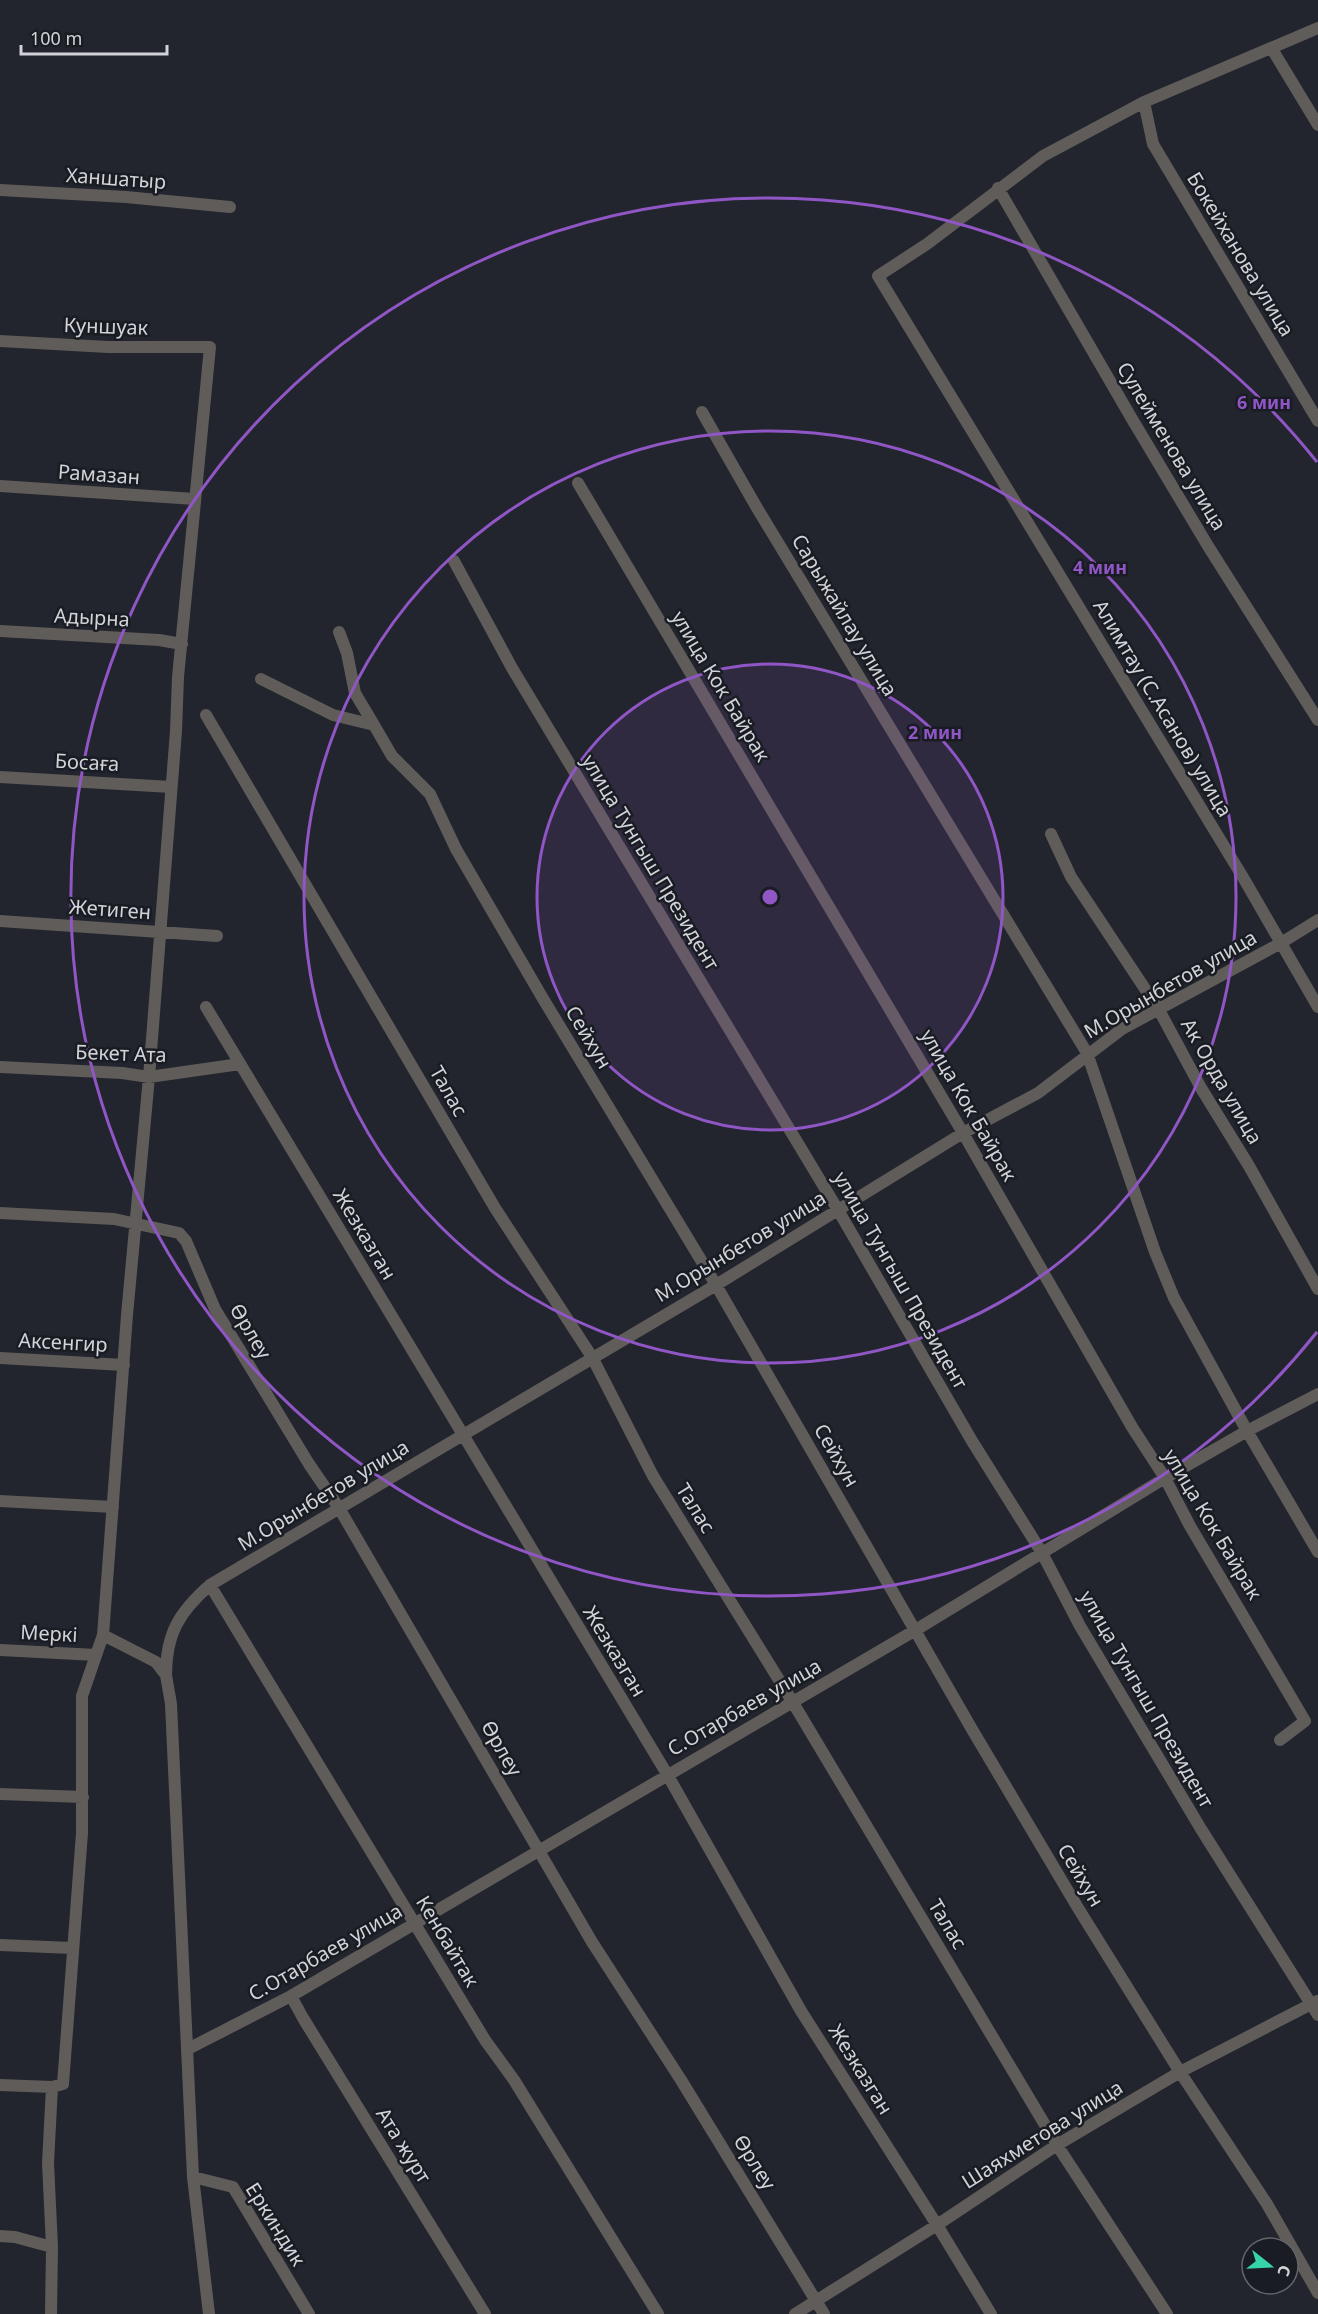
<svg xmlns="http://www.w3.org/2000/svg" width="1318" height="2314" viewBox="0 0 1318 2314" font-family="'Noto Sans',sans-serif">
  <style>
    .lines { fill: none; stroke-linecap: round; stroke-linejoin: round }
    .street { stroke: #605c5a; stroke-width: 12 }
    .ring { fill: none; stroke: #9056c5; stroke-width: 3 }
    .labels { text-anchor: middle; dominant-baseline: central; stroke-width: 5; stroke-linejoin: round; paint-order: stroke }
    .street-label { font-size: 20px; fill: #d1d3d8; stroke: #191c23 }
    .centre { fill: #9056c5; stroke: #191c23; stroke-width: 3 }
    .ring-label { font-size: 18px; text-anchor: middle; font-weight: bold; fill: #9056c5; stroke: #191c23; stroke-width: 5; stroke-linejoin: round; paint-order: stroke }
  </style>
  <rect width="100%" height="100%" fill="#22252d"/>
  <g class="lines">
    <path class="street" d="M1318,28L1144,102L1043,156L927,244L878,276L1244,879L1318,1007
      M1272,49L1318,125
      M1144,102L1153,144L1318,421
      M998,188L1132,419L1208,546L1318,720
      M0,190L126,197L230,207
      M0,341L108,347H210L178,677L176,731L149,1077L127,1315L103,1635L82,1696V1833L63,2084L52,2087L48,2163L52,2247
      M702,412L757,508L1087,1053L1155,1252L1174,1298L1247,1431L1318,1552
      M578,483L963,1133L1132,1427L1165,1478L1190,1526L1305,1721L1280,1740
      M0,486L195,499
      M454,561L512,668L838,1210L972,1441L1042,1553L1080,1626L1201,1829L1318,2015
      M0,631L159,640L182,644
      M339,632L347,653L355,693L374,725L392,756L430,794L456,849L542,997L716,1285L973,1731L1078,1908L1180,2072L1267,2204L1318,2293
      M261,679L333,715L374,725
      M206,715L495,1208L592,1357L653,1476L792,1701L1057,2145L1167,2314
      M0,777L171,787
      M1051,834L1071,877L1159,1010L1201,1088L1249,1166L1318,1289
      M0,921L217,936
      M206,1007L667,1774L801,2011L937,2225L991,2314
      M0,1067L122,1073L149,1077L240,1064
      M0,1213L114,1219L179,1233L186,1241L215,1309L309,1464L339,1508L592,1942L681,2080L824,2314
      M0,1358L124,1365
      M0,1501L113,1507
      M210,1585L485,2040L514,2080L658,2314
      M103,1635L156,1662L166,1675L171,1704L193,2177L209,2314
      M0,1650L96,1655
      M166,1675C166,1634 179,1612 210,1585L716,1285L963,1133L1038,1093L1122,1029L1281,943L1318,920
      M0,1794L83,1797
      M0,1945L72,1948
      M291,1996L303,2018L485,2314
      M188,2049L291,1996L914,1631L1165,1478L1247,1431L1318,1394
      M0,2085L52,2087
      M193,2177L233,2187L309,2314
      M0,2236L15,2237L52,2247L51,2314
      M795,2314L937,2225L1057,2145L1180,2072L1317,2001"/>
  </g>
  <circle cx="770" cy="897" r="233" fill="#9056c5" fill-opacity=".12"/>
  <g class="ring">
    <circle cx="770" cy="897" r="233"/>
    <circle cx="770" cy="897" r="466"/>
    <path d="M1317 1332A699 699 0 1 1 1317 462"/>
  </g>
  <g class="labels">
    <g class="street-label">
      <text transform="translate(116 178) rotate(4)">Ханшатыр</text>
      <text transform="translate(1241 254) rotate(59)">Бокейханова улица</text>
      <text transform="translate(106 326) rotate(2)">Куншуак</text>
      <text transform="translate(1172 446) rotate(59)">Сулейменова улица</text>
      <text transform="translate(99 474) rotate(4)">Рамазан</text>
      <text transform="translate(845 615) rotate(59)">Сарыжайлау улица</text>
      <text transform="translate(92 617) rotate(3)">Адырна</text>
      <text transform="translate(721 686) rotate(59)">улица Кок Байрак</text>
      <text transform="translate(1163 708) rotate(59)">Алимтау (С.Асанов) улица</text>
      <text transform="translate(87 762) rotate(3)">Босаға</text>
      <text transform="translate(651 862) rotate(59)">улица Тунгыш Президент</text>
      <text transform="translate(110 909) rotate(4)">Жетиген</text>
      <text transform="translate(1170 984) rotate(-30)">М.Орынбетов улица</text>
      <text transform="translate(589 1037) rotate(59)">Сейхун</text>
      <text transform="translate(121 1053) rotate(2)">Бекет Ата</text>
      <text transform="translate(1222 1081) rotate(60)">Ак Орда улица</text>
      <text transform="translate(449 1091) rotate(60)">Талас</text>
      <text transform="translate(969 1105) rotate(60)">улица Кок Байрак</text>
      <text transform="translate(365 1234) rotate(59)">Жезказган</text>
      <text transform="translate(740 1246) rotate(-31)">М.Орынбетов улица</text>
      <text transform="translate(901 1280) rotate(60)">улица Тунгыш Президент</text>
      <text transform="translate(251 1331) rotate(59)">Өрлеу</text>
      <text transform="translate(63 1342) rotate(3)">Аксенгир</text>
      <text transform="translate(837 1455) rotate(60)">Сейхун</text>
      <text transform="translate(323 1495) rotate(-31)">М.Орынбетов улица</text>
      <text transform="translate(696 1508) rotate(58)">Талас</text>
      <text transform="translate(1213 1524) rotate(59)">улица Кок Байрак</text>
      <text transform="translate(49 1633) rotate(3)">Меркі</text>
      <text transform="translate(615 1651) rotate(59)">Жезказган</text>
      <text transform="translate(1147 1699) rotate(60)">улица Тунгыш Президент</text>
      <text transform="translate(744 1707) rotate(-30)">С.Отарбаев улица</text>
      <text transform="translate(502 1748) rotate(60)">Өрлеу</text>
      <text transform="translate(1081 1875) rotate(59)">Сейхун</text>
      <text transform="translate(948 1924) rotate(59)">Талас</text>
      <text transform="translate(448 1941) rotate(59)">Кенбайтак</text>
      <text transform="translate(325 1952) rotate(-30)">С.Отарбаев улица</text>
      <text transform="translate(861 2069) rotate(58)">Жезказган</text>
      <text transform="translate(1042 2134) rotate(-32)">Шаяхметова улица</text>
      <text transform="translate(404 2145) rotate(58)">Ата журт</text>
      <text transform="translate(755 2162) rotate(58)">Өрлеу</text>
      <text transform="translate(276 2224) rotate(58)">Еркиндик</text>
    </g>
  </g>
  <circle cx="770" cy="897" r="9" class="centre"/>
  <g class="ring-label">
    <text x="1264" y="409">6 мин</text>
    <text x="1100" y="574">4 мин</text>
    <text x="935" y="739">2 мин</text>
  </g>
  <g transform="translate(1270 2266) rotate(108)"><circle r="28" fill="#191c23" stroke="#63656b" stroke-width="1.5"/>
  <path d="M0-4.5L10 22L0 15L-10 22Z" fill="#36d4a7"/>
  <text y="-9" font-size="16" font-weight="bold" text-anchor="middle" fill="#d1d3d8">С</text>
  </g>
  <path d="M21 45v9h146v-9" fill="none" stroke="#d1d3d8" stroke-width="3"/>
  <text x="30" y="45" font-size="18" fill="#d1d3d8" stroke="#191c23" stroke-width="4.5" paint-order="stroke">100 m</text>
</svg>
